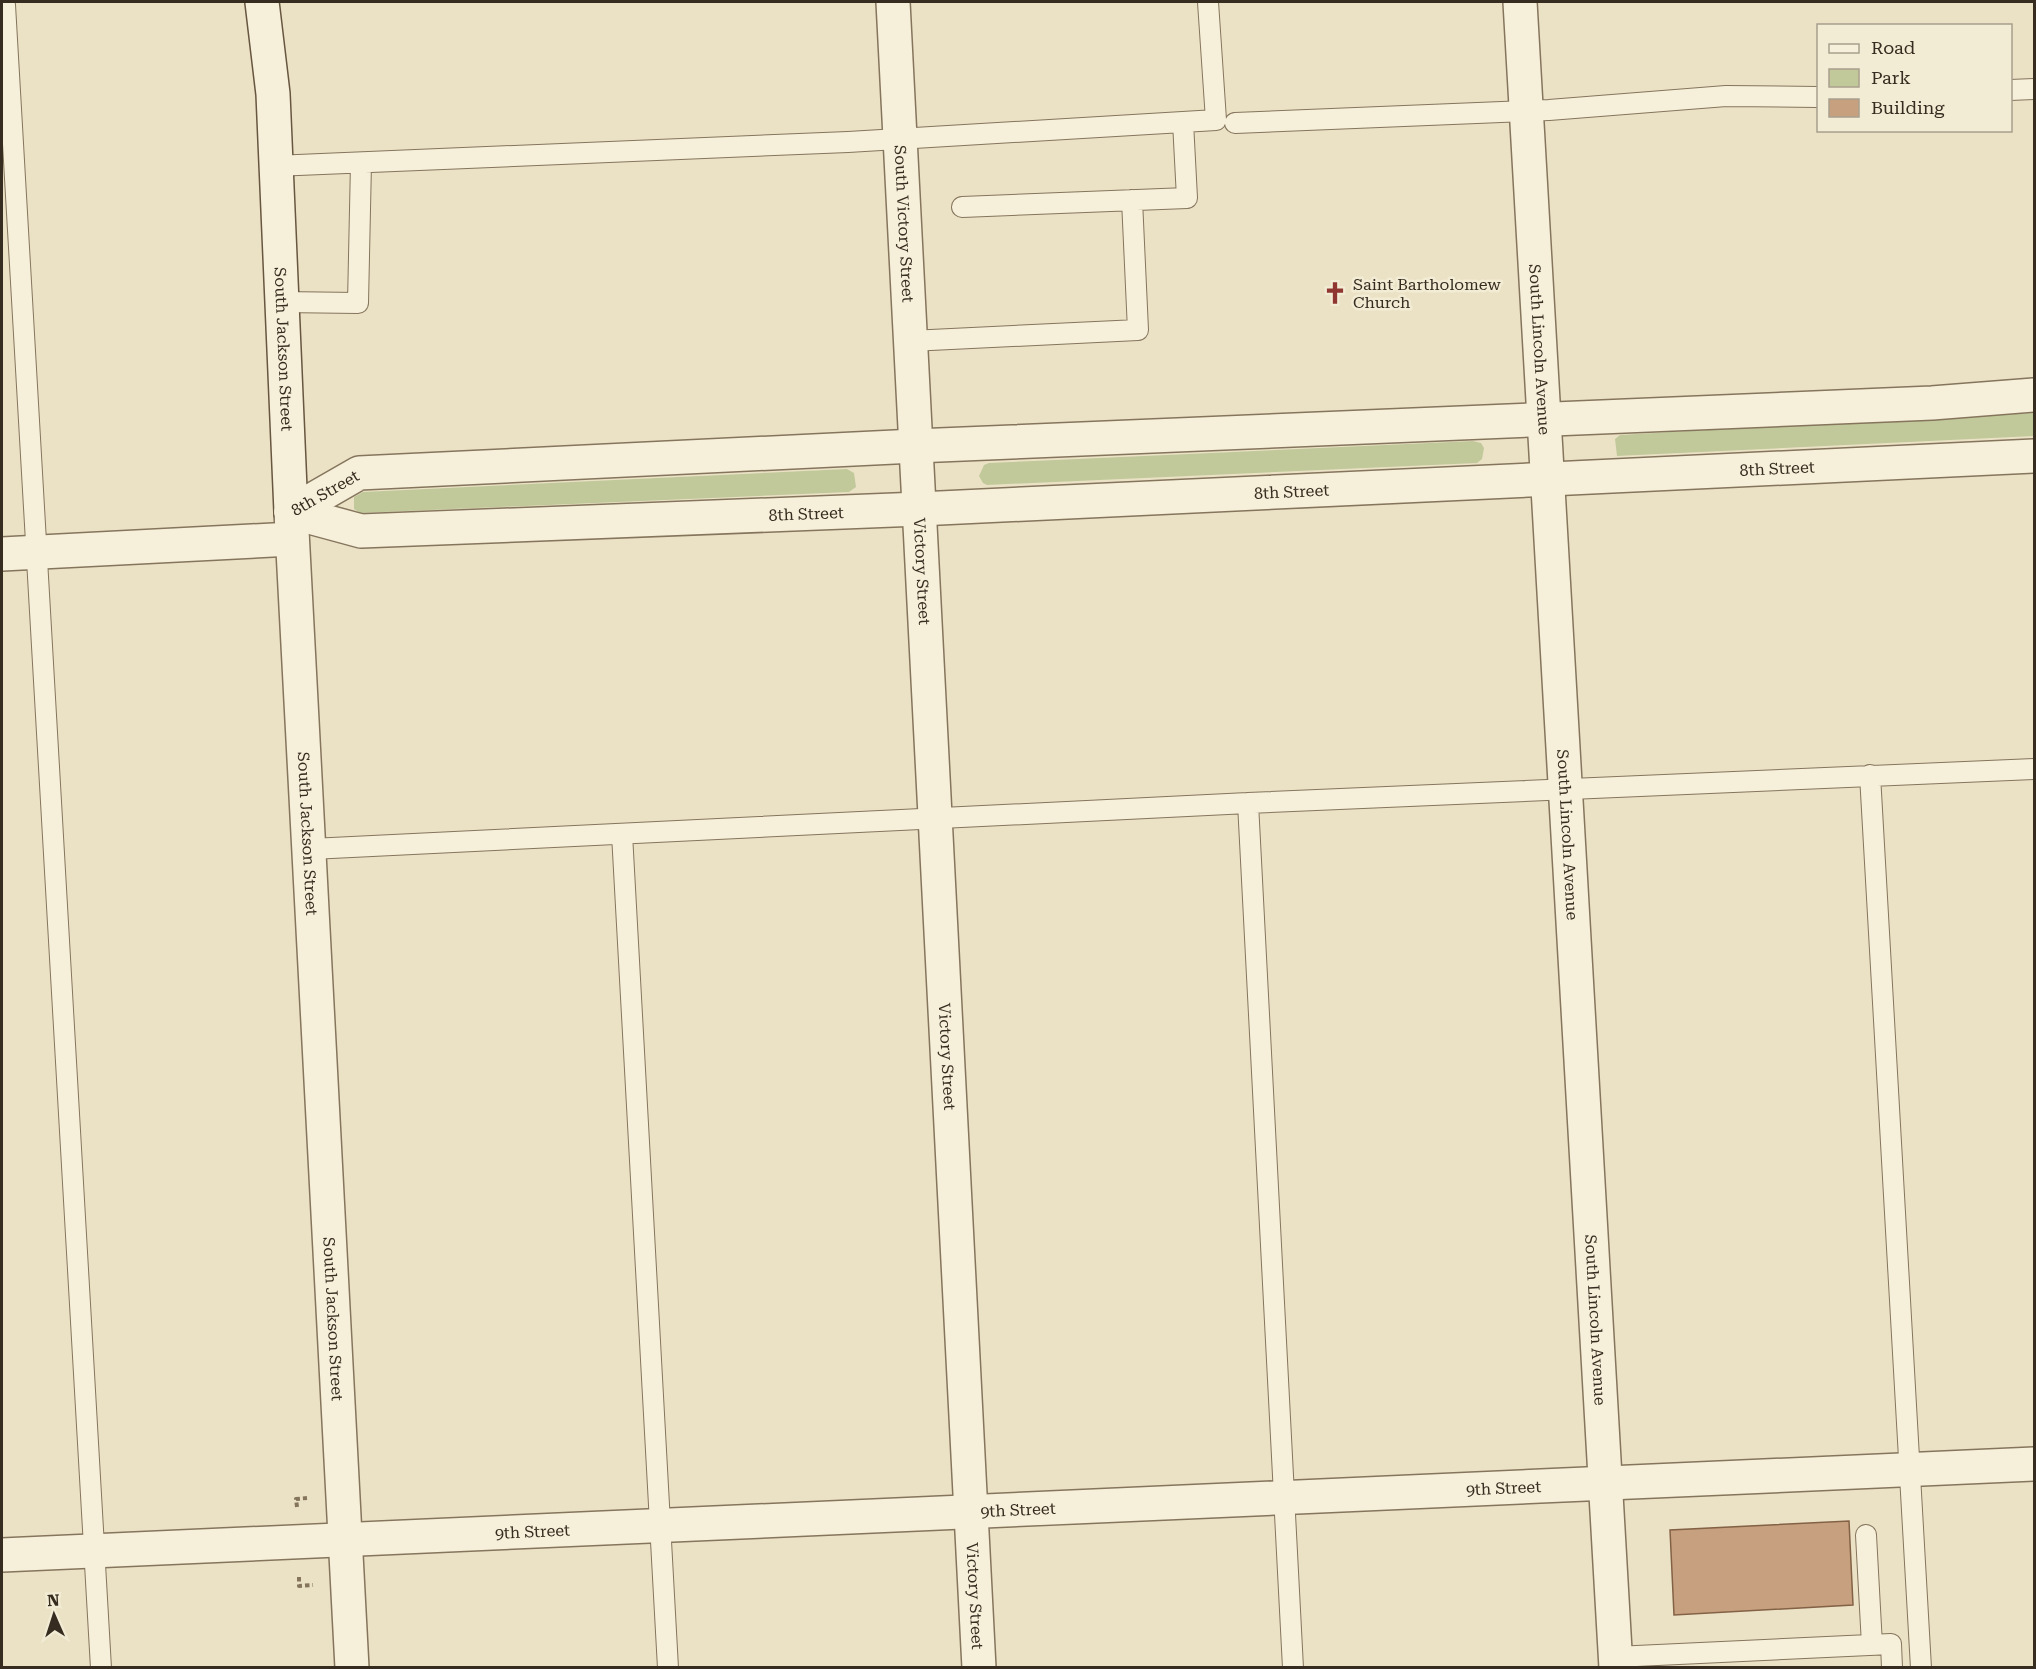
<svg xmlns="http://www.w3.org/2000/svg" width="2036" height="1669" viewBox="0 0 2036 1669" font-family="'Roboto Serif',serif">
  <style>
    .green { fill: #c1c99b }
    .building { fill: #c7a07f; stroke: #836145; stroke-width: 1.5 }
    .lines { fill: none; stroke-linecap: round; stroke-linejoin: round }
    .lane-casing { stroke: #85755d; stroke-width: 22 }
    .street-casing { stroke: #85755d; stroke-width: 36 }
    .secondary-casing { stroke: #675640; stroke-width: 36 }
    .path { stroke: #85755d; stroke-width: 4; stroke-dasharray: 4.5 3; stroke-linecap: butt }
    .lane { stroke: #f6efd9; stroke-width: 20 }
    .street { stroke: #f6efd9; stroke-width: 33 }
    .secondary { stroke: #f6efd9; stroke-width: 33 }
    .labels { text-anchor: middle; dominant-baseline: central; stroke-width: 5; stroke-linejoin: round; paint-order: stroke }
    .street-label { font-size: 16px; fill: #372c20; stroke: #f3ecd5 }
    .poi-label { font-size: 16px; fill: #372c20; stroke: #f3ecd5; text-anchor: start }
  </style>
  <rect width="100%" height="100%" fill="#ebe2c6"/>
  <path class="green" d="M2034,413V436L1617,456L1615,439L1620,435L1671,432Z
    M1473,441L1481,443L1484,448L1482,459L1477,463L987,485L983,483L979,476L984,465L989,463Z
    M847,469L854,473L856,487L849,492L360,513L354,509V497L363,492Z"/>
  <path class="building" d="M1849,1521L1853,1605L1674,1615L1670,1530Z"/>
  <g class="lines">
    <g class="lane-casing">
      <path id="lane" d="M5,5L101,1668
        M2010,90L2034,89
        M1235,123L1549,110L1726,96L1818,97
        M274,166L848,142L1216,120L1208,2
        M962,207L1187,198L1183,122
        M281,302L358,303L361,163
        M910,341L1138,330L1132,200
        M1870,775L1921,1668
        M1248,803L1293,1668
        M622,834L668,1668
        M311,849L1248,803L2034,769
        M1866,1535L1872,1645
        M1615,1657L1891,1644L1892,1668"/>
    </g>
    <g class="street-casing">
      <g id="street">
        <path id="s1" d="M893,2L979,1668"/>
        <path id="s2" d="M1520,2L1616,1668"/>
        <path id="s3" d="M291,512L359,473L915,446L1932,403L2034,395"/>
        <path id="s4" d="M291,512L361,531L919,509L2034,456"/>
        <path id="s5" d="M291,512L352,1668"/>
        <path d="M2,554L292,539"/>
        <path id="s6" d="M2,1555L2034,1464"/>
      </g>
    </g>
    <g class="secondary-casing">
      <g id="secondary">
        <path id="s7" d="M262,2L273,94L291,512"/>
      </g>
    </g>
    <path class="path" d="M297,1507L296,1499L307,1498
      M299,1577V1586L313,1585"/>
    <use href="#lane" class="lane"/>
    <use href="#street" class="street"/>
    <use href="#secondary" class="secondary"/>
  </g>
  <defs>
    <g id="church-bare" transform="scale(1.8)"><path d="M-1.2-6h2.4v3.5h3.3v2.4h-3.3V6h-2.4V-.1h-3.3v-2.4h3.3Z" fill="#903631" stroke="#f3ecd5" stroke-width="2.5" paint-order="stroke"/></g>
  </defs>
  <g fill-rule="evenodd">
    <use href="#church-bare" x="1335" y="293"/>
  </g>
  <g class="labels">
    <g class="street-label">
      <text stroke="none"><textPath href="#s1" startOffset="222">South Victory Street</textPath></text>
      <text stroke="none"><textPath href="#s7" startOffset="348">South Jackson Street</textPath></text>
      <text stroke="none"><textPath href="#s2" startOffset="348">South Lincoln Avenue</textPath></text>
      <text stroke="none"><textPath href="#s4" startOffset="1490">8th Street</textPath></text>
      <text stroke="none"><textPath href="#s4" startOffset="1004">8th Street</textPath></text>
      <text stroke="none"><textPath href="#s3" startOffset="39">8th Street</textPath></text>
      <text stroke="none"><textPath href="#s4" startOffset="518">8th Street</textPath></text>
      <text stroke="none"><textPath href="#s1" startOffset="570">Victory Street</textPath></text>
      <text stroke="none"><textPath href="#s5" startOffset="322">South Jackson Street</textPath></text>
      <text stroke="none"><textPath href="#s2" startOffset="834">South Lincoln Avenue</textPath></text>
      <text stroke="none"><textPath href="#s1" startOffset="1056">Victory Street</textPath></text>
      <text stroke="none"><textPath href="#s5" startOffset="808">South Jackson Street</textPath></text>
      <text stroke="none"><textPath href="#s2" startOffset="1320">South Lincoln Avenue</textPath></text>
      <text stroke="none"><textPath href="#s6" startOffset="1503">9th Street</textPath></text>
      <text stroke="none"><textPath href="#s6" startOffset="1017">9th Street</textPath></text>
      <text stroke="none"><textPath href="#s6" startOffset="531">9th Street</textPath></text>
      <text stroke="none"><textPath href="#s1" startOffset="1596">Victory Street</textPath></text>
    </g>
    <g class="poi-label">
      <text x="1353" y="284">Saint Bartholomew<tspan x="1353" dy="18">Church</tspan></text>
    </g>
  </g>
  <rect width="2036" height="1669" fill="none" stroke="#372c20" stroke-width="6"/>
  <rect x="1817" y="24" width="195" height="108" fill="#f3ecd5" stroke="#a89f8d" stroke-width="1.5"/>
  <rect x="1829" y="44" width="30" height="9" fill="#f6efd9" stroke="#a89f8d" stroke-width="1.5"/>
  <text x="1871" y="54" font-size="18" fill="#372c20">Road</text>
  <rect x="1829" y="69" width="30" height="18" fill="#c1c99b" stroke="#a89f8d" stroke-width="1.5"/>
  <text x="1871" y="84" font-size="18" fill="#372c20">Park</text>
  <rect x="1829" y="99" width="30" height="18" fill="#c7a07f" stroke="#a89f8d" stroke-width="1.5"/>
  <text x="1871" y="114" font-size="18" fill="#372c20">Building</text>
  <g transform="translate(54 1615) rotate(357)" stroke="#f3ecd5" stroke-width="4.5" paint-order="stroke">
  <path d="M0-4.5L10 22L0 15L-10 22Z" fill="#372c20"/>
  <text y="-9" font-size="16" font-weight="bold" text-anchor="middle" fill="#372c20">N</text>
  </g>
</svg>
